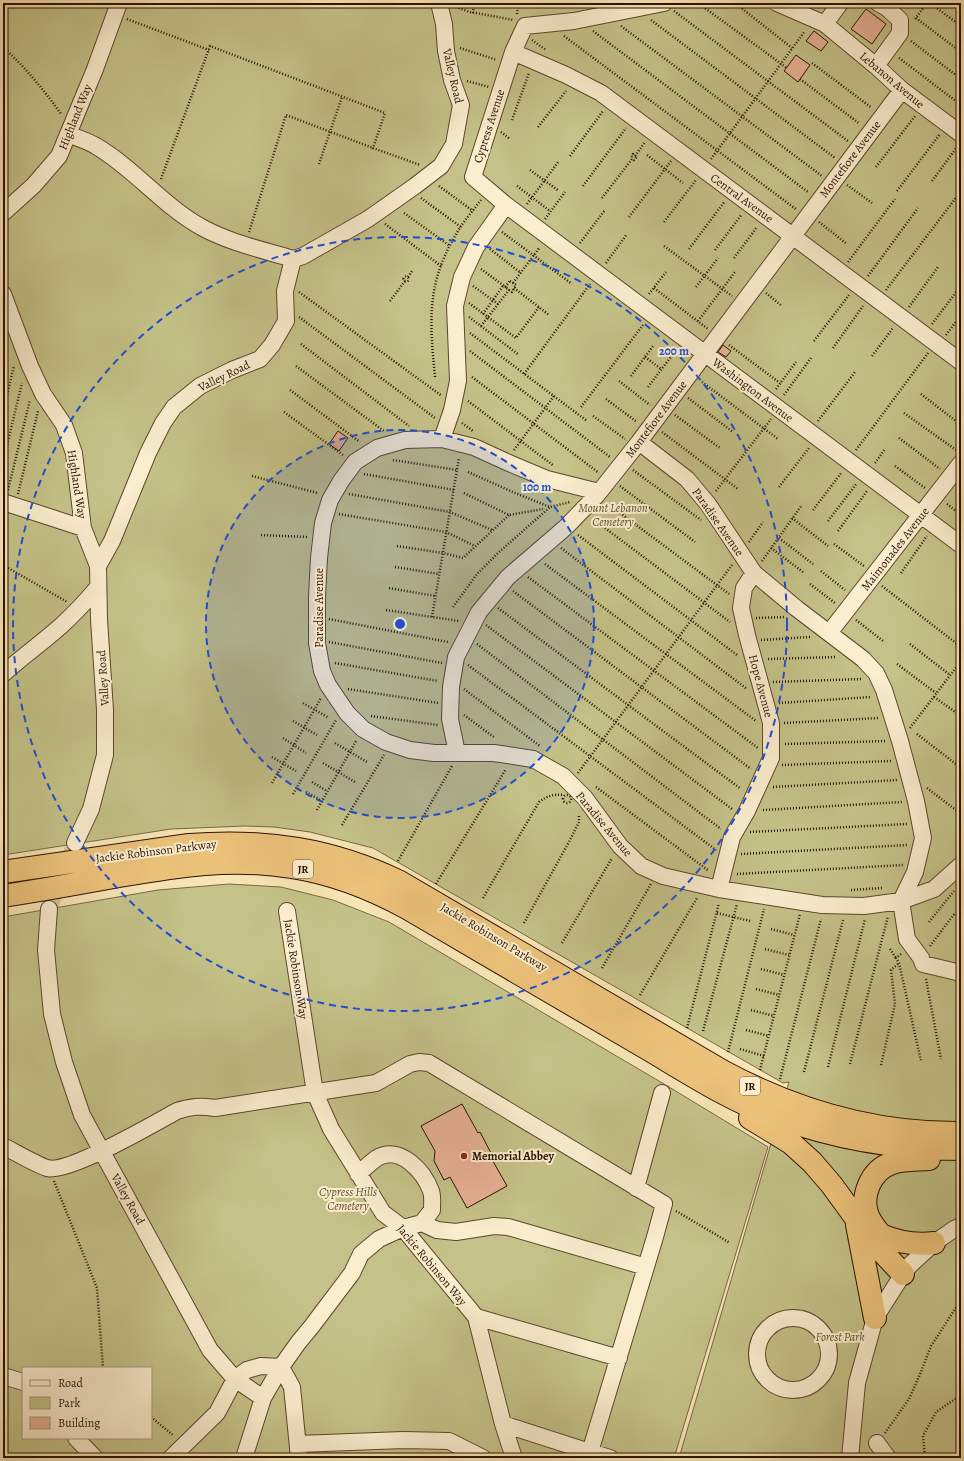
<svg xmlns="http://www.w3.org/2000/svg" width="964" height="1461" viewBox="0 0 964 1461" font-family="Alegreya,serif">
  <style>
    .green { fill: #c4c288; stroke: #786944; fill-rule: evenodd }
    .building { fill: #e7b095; stroke: #2c1000 }
    .lines { fill: none; stroke-linecap: round; stroke-linejoin: round }
    .minor-tunnel { stroke: #d9c59a; stroke-width: 16; stroke-dasharray: 16 8; stroke-linecap: butt }
    .minor-casing { stroke: #5f452d; stroke-width: 18 }
    .highway-casing { stroke: #2c1000; stroke-width: 24 }
    .path { stroke: #2c1000; stroke-width: 2.5; stroke-dasharray: 1 2; stroke-linecap: butt }
    .minor { stroke: #faeecf; stroke-width: 16 }
    .highway { stroke: #ecc27a; stroke-width: 22 }
    .ring { fill: none; stroke: #1d4ed8; stroke-width: 2; stroke-dasharray: 7 5 }
    .poi-dot { fill: #8f2418; stroke: #faeecf; stroke-width: 1.5 }
    .labels { text-anchor: middle; dominant-baseline: central; stroke-width: 4; stroke-linejoin: round; paint-order: stroke }
    .shield { fill: #faeecf; stroke: #6a533e; stroke-width: 1 }
    .shield-label { font-size: 11px; font-weight: bold; fill: #2c1000 }
    .street-label { font-size: 12px; fill: #2c1000; stroke: #faeecf }
    .park-label { font-size: 12px; font-style: italic; fill: #614e30; stroke: #faeecf }
    .poi-label { font-size: 12px; font-weight: bold; fill: #2c1000; stroke: #faeecf; text-anchor: start }
    .centre { fill: #1d4ed8; stroke: #faeecf; stroke-width: 2 }
    .ring-label { font-size: 12px; text-anchor: middle; font-weight: bold; fill: #1d4ed8; stroke: #faeecf; stroke-width: 4; stroke-linejoin: round; paint-order: stroke }
  </style>
  <rect width="100%" height="100%" fill="#f7e5b5"/>
  <filter id="stains"><feTurbulence type="fractalNoise" baseFrequency=".005" numOctaves="4"/><feColorMatrix values="0 0 0 0 .2 0 0 0 0 .09 0 0 0 0 .02 0 0 0 .5 -.17"/></filter>
  <radialGradient id="worn" r=".72"><stop offset=".6" stop-color="#630" stop-opacity="0"/><stop offset="1" stop-color="#630" stop-opacity=".3"/></radialGradient>
  <path class="green" d="M3,3H961V1458H679L789,1082L783,1083L373,848L310,832L274,827L245,826L171,829L3,855Z
    M229,884L281,887L333,900L389,922L664,1084L768,1147L674,1458H3V917L158,890ZM23,1368H151V1438H23Z"/>
  <path class="building" d="M866,9L886,24L872,44L851,29Z
    M814,31L828,42L821,51L806,41Z
    M796,55L810,65L798,82L784,71Z
    M723,345L731,351L726,357L718,352Z
    M338,431L348,438L339,451L329,444Z
    M462,1104L478,1133L480,1132L492,1155L490,1156L507,1186L467,1208L450,1177L444,1180L434,1161L435,1151L421,1126Z"/>
  <g class="lines">
    <path class="minor-tunnel" d="M49,909L75,843"/>
    <g class="minor-casing">
      <path id="minor" d="M777,3L825,24L876,66L902,90L961,134
        M825,24L840,3
        M513,52L566,75L601,93L961,362
        M876,66L900,33V20L887,8L878,3
        M68,134C77,138 88,141 96,146C135,169 164,207 203,228C231,243 263,250 293,259
        M506,205L961,545
        M3,213L34,185L59,156L95,69L119,3
        M3,294L30,366L43,394L64,425L74,453L83,528L98,566
        M442,439L452,410L458,381L455,306L462,277L476,247L506,205L473,177L513,52L525,26L574,21L664,3
        M599,492L547,479L509,463L474,447L442,439L405,440L377,448L355,462L341,481L330,500L323,523L319,558L317,597V643L322,671L328,685L347,713L363,729L386,742L410,750L434,753H494L533,759L563,776L585,798L620,846L641,866L663,876L719,889L822,905L864,906L901,901L915,872L923,838L916,801L900,741L884,690L876,673L863,659L796,608L754,573L708,504L687,479L639,442
        M3,502L83,528
        M829,633L961,463
        M3,674C22,657 43,642 62,625C75,613 87,600 98,587
        M457,753L450,719L451,687L456,657L479,612L508,577L566,527L597,495L639,442L902,90
        M75,843L91,809L105,755V710L99,620L98,566L112,541L148,453L163,423L174,407L200,386L232,370L260,359L272,345L286,321L285,291L293,259L303,256L368,219L415,186L441,166L454,144L461,105L452,80L446,51L444,24L439,3
        M961,865L934,889L901,901L907,939L921,958L923,964L961,973
        M719,889L732,837L747,811L771,758V723L747,635L741,608L744,588L754,573
        M49,909L46,950L52,1014L64,1062L82,1115L210,1350L235,1379L263,1398L244,1458
        M287,911L315,1093L331,1129L383,1213L403,1228L476,1317L503,1424L514,1458
        M3,1146C15,1152 35,1164 47,1168C68,1174 155,1123 177,1111C191,1106 201,1106 215,1108L376,1083L410,1064L419,1062L429,1063L664,1204L655,1237L590,1452L503,1424
        M636,1188L662,1093
        M422,1223L437,1230L456,1232L494,1226L508,1227L646,1267
        M476,1317L619,1358
        M757 1354a36 36 0 1 1 72 0a36 36 0 1 1-72 0Z
        M3,1376L23,1382
        M263,1398L281,1367L298,1343L312,1326L352,1273L361,1254L379,1239L403,1228L422,1223L432,1210C432,1204 433,1197 431,1191C424,1172 400,1144 377,1158C371,1162 364,1169 358,1174
        M76,1438L95,1458
        M877,1443L888,1458
        M298,1444L403,1440L449,1441L483,1458
        M590,1452L610,1458
        M171,1458L217,1413L235,1379L247,1370L261,1366L281,1367L292,1387L299,1458
        M850,1458L857,1383L875,1318L903,1274L910,1265L934,1243L954,1229L961,1226"/>
    </g>
    <g class="highway-casing">
      <path id="highway" d="M3,872L189,845C265,839 332,849 400,882L724,1072C799,1112 876,1134 961,1133
        M3,896C42,890 81,883 119,876C178,866 231,857 291,867C332,873 370,888 407,908C485,953 563,999 641,1045C684,1070 727,1099 774,1116C833,1138 898,1149 961,1149
        M750,1118L791,1143L812,1162L831,1184L874,1243L903,1274
        M857,1225L875,1318
        M880,1234C876,1229 871,1223 868,1216C860,1196 871,1170 892,1163C904,1159 917,1160 929,1159
        M881,1235C899,1243 915,1245 934,1243"/>
    </g>
    <path class="path" d="M698,3L787,68
      M735,3L792,48
      M930,3L961,26
      M453,6L470,12L514,20
      M674,11L848,141
      M473,13L474,3
      M517,14L518,3
      M916,18L961,52
      M127,19L209,50
      M915,19L927,3
      M651,20L835,158
      M621,26L822,176
      M593,31L808,192
      M564,36L797,210
      M532,40L546,50
      M911,41L961,79
      M3,47C25,67 44,90 61,114
      M460,48L497,60
      M899,58L961,105
      M812,63L872,108
      M800,79L860,124
      M467,81L489,87
      M512,120L529,73
      M538,127L566,91
      M501,132L510,139
      M647,155L683,183
      M570,156L603,111
      M635,156L645,142
      M711,159L805,31
      M319,164L342,97
      M876,167L915,116
      M530,170L559,191
      M161,179L210,46L385,113L373,148L420,165
      M932,181L957,147
      M847,185L872,203
      M439,186L473,211
      M517,186L550,211
      M583,186L626,128
      M897,191L940,134
      M421,198L461,227
      M602,198L632,159L634,160L637,157L633,154L631,158L632,159
      M527,204L559,161
      M404,213L450,246
      M629,217L671,161
      M545,219L565,192
      M664,222L696,180
      M819,222L847,244
      M385,224L441,266
      M249,232L286,115L373,148
      M502,232L572,284
      M960,236L961,234
      M580,243L605,210
      M664,246L732,296
      M490,249L521,273
      M689,249L725,201
      M715,250L742,214
      M734,258L757,227
      M848,262L895,199
      M606,263L627,234
      M481,269L507,288
      M868,276L918,208
      M403.5 279a2.5 2.5 0 1 1 5 0a2.5 2.5 0 1 1-5 0Z
      M408,277L412,271
      M510,281L516,285L512,292L505,287Z
      M513,283L540,247
      M473,286L498,304
      M696,287L718,258
      M514,288L549,315
      M654,288L708,329
      M886,290L961,191
      M299,292L442,396
      M766,293L782,306
      M649,294L666,272
      M390,301L405,281
      M469,303L516,338L539,307
      M909,307L938,267
      M483,314L503,286
      M299,317L435,418
      M469,317L519,355
      M698,321L735,272
      M932,324L960,287
      M481,326L509,290
      M470,333L587,421
      M946,335L961,315
      M814,341L849,295
      M301,344L409,426
      M729,345L780,383
      M833,348L863,306
      M470,351L610,457
      M872,356L893,328
      M645,357L661,369
      M3,363L7,346
      M296,366L384,431
      M524,374L590,284
      M631,376L653,346
      M435,377C430,324 426,286 454,238C461,224 472,212 481,200
      M472,377L599,473
      M619,381L650,405
      M702,382L778,439
      M648,387L677,349
      M776,389L796,362
      M290,390L360,442
      M921,394L961,425
      M784,395L811,358
      M688,398L733,432
      M606,399L637,422
      M468,401L554,466
      M581,407L643,325
      M3,412L14,366
      M284,412L343,455
      M904,413L956,450
      M675,415L720,448
      M593,416L625,439
      M818,421L855,372
      M462,423L473,431
      M662,432L738,489
      M899,438L940,469
      M514,450L554,396
      M856,450L928,353
      M393,460L457,470
      M3,462L22,383
      M875,463L885,449
      M895,466L925,488
      M633,470L701,520
      M468,472L515,493L550,507L570,502
      M364,474L454,490
      M252,476L318,493
      M620,486L695,542
      M779,487L809,448
      M8,490L30,400
      M716,491L771,419
      M464,493L509,515L543,509
      M18,494L38,411
      M349,494L450,512L492,530
      M608,504L729,594
      M947,504L961,515
      M813,510L842,472
      M339,514L446,532L475,546
      M792,518L828,546
      M593,519L730,622
      M828,521L857,483
      M838,531L867,491
      M261,535L308,537
      M578,535L737,655
      M779,538L813,564
      M749,542L763,522
      M834,544L864,566
      M397,546L443,553L463,558L509,515
      M561,548L747,689
      M771,548L803,572
      M762,561L802,505
      M545,564L756,721
      M3,565L67,602
      M395,567L439,574
      M821,571L845,590
      M901,573L927,536
      M528,577L758,748
      M810,584L835,603
      M882,586L961,647
      M389,588L435,596
      M513,591L751,769
      M453,607L477,574L498,553L550,507
      M498,608L741,789
      M386,610L459,621
      M432,617L459,458
      M756,618L785,617
      M329,619L448,642
      M856,620L883,641
      M486,625L732,809
      M761,640L810,637
      M329,642L442,663
      M477,644L721,829
      M910,644L950,675
      M768,659L837,657
      M335,663L438,681
      M897,664L936,693
      M468,665L716,850
      M957,667L961,670
      M773,682L862,679
      M348,689L438,703
      M464,689L540,746
      M934,697L961,716
      M303,703L329,718
      M779,703L871,697
      M464,715L495,738
      M371,716L438,725
      M293,721L317,735
      M784,723L879,718
      M910,728L961,661
      M917,734L961,768
      M283,738L306,753
      M335,743L367,762
      M785,744L886,741
      M272,757L296,771
      M323,763L355,782
      M782,765L891,761
      M578,773L732,565
      M312,782L327,791
      M272,783L321,698
      M596,787L709,871
      M773,787L898,780
      M927,788L961,814
      M306,792L322,801
      M293,794L336,720
      M563 799a4 4 0 1 1 8 0a4 4 0 1 1-8 0Z
      M317,810L356,741
      M763,810L902,802
      M342,825L384,755
      M750,832L907,824
      M741,854L908,845
      M398,861L452,766
      M737,874L903,865
      M436,884L506,769
      M851,890L882,888
      M483,898L539,802C547,796 553,794 563,795
      M717,913L750,921
      M929,922L954,891
      M524,923L570,840L579,822V815
      M771,929L794,935
      M562,943L612,858
      M930,946L955,913
      M765,949L789,955
      M890,949L896,958
      M901,954L896,958L899,963L921,1061
      M602,968L651,884
      M761,969L784,975
      M926,979L941,1059
      M756,989L779,995
      M640,995L697,898
      M751,1010L774,1016
      M687,1028L719,903
      M746,1030L769,1036
      M703,1031L737,904
      M740,1049L764,1056
      M728,1052L764,909
      M850,1064L888,916
      M881,1065L895,1004L891,970L899,963
      M828,1067L865,919
      M760,1070L800,914
      M804,1072L843,920
      M780,1079L821,919
      M54,1181L97,1288L103,1368
      M676,1211L730,1243
      M151,1417L174,1436
      M885,1433L909,1399L921,1372L931,1346L961,1300
      M925,1458L923,1436L936,1412L961,1395"/>
    <use href="#minor" class="minor"/>
    <use href="#highway" class="highway"/>
  </g>
  <circle cx="400" cy="624" r="194" fill="#1d4ed8" fill-opacity=".12"/>
  <g class="ring">
    <circle cx="400" cy="624" r="194"/>
    <circle cx="400" cy="624" r="387"/>
  </g>
  <circle class="poi-dot" cx="464" cy="1156" r="4"/>
  <g class="labels">
    <g class="shield">
      <rect x="293" y="860" width="20" height="18" rx="3"/>
      <rect x="740" y="1077" width="20" height="18" rx="3"/>
    </g>
    <g class="shield-label">
      <text x="303" y="869">JR</text>
      <text x="750" y="1086">JR</text>
    </g>
    <g class="street-label">
      <text transform="translate(453 76) rotate(77)">Valley Road</text>
      <text transform="translate(892 80) rotate(40)">Lebanon Avenue</text>
      <text transform="translate(75 117) rotate(-68)">Highland Way</text>
      <text transform="translate(489 126) rotate(-72)">Cypress Avenue</text>
      <text transform="translate(850 159) rotate(-53)">Montefiore Avenue</text>
      <text transform="translate(742 198) rotate(36)">Central Avenue</text>
      <text transform="translate(224 376) rotate(-26)">Valley Road</text>
      <text transform="translate(753 390) rotate(37)">Washington Avenue</text>
      <text transform="translate(656 419) rotate(-53)">Montefiore Avenue</text>
      <text transform="translate(77 484) rotate(81)">Highland Way</text>
      <text transform="translate(718 522) rotate(55)">Paradise Avenue</text>
      <text transform="translate(895 549) rotate(-52)">Maimonades Avenue</text>
      <text transform="translate(319 608) rotate(-90)">Paradise Avenue</text>
      <text transform="translate(103 678) rotate(-94)">Valley Road</text>
      <text transform="translate(761 686) rotate(75)">Hope Avenue</text>
      <text transform="translate(604 824) rotate(50)">Paradise Avenue</text>
      <text transform="translate(156 851) rotate(-7)">Jackie Robinson Parkway</text>
      <text transform="translate(494 937) rotate(31)">Jackie Robinson Parkway</text>
      <text transform="translate(296 969) rotate(81)">Jackie Robinson Way</text>
      <text transform="translate(128 1199) rotate(61)">Valley Road</text>
      <text transform="translate(432 1265) rotate(50)">Jackie Robinson Way</text>
    </g>
    <g class="park-label">
      <text x="613" y="508">Mount Lebanon<tspan x="613" dy="14">Cemetery</tspan></text>
      <text x="348" y="1192">Cypress Hills<tspan x="348" dy="14">Cemetery</tspan></text>
      <text x="840" y="1337">Forest Park</text>
    </g>
    <g class="poi-label">
      <text x="472" y="1156">Memorial Abbey</text>
    </g>
  </g>
  <circle cx="400" cy="624" r="6" class="centre"/>
  <g class="ring-label">
    <text x="674" y="355">200 m</text>
    <text x="537" y="491">100 m</text>
  </g>
  <rect width="964" height="1461" fill="none" stroke="#f7e5b5" stroke-width="16"/>
  <rect x="4" y="4" width="956" height="1453" fill="none" stroke="#2c1000" stroke-width="2"/>
  <rect x="8" y="8" width="948" height="1445" fill="none" stroke="#2c1000"/>
  <rect x="22" y="1367" width="130" height="72" fill="#faeecf" stroke="#a8957c"/>
  <rect x="30" y="1380" width="20" height="6" fill="#faeecf" stroke="#a8957c"/>
  <text x="58" y="1387" font-size="12" fill="#2c1000">Road</text>
  <rect x="30" y="1397" width="20" height="12" fill="#c4c288" stroke="#a8957c"/>
  <text x="58" y="1407" font-size="12" fill="#2c1000">Park</text>
  <rect x="30" y="1417" width="20" height="12" fill="#e7b095" stroke="#a8957c"/>
  <text x="58" y="1427" font-size="12" fill="#2c1000">Building</text>
  <rect width="100%" height="100%" filter="url(#stains)"/>
  <rect width="100%" height="100%" fill="url(#worn)"/>
</svg>
